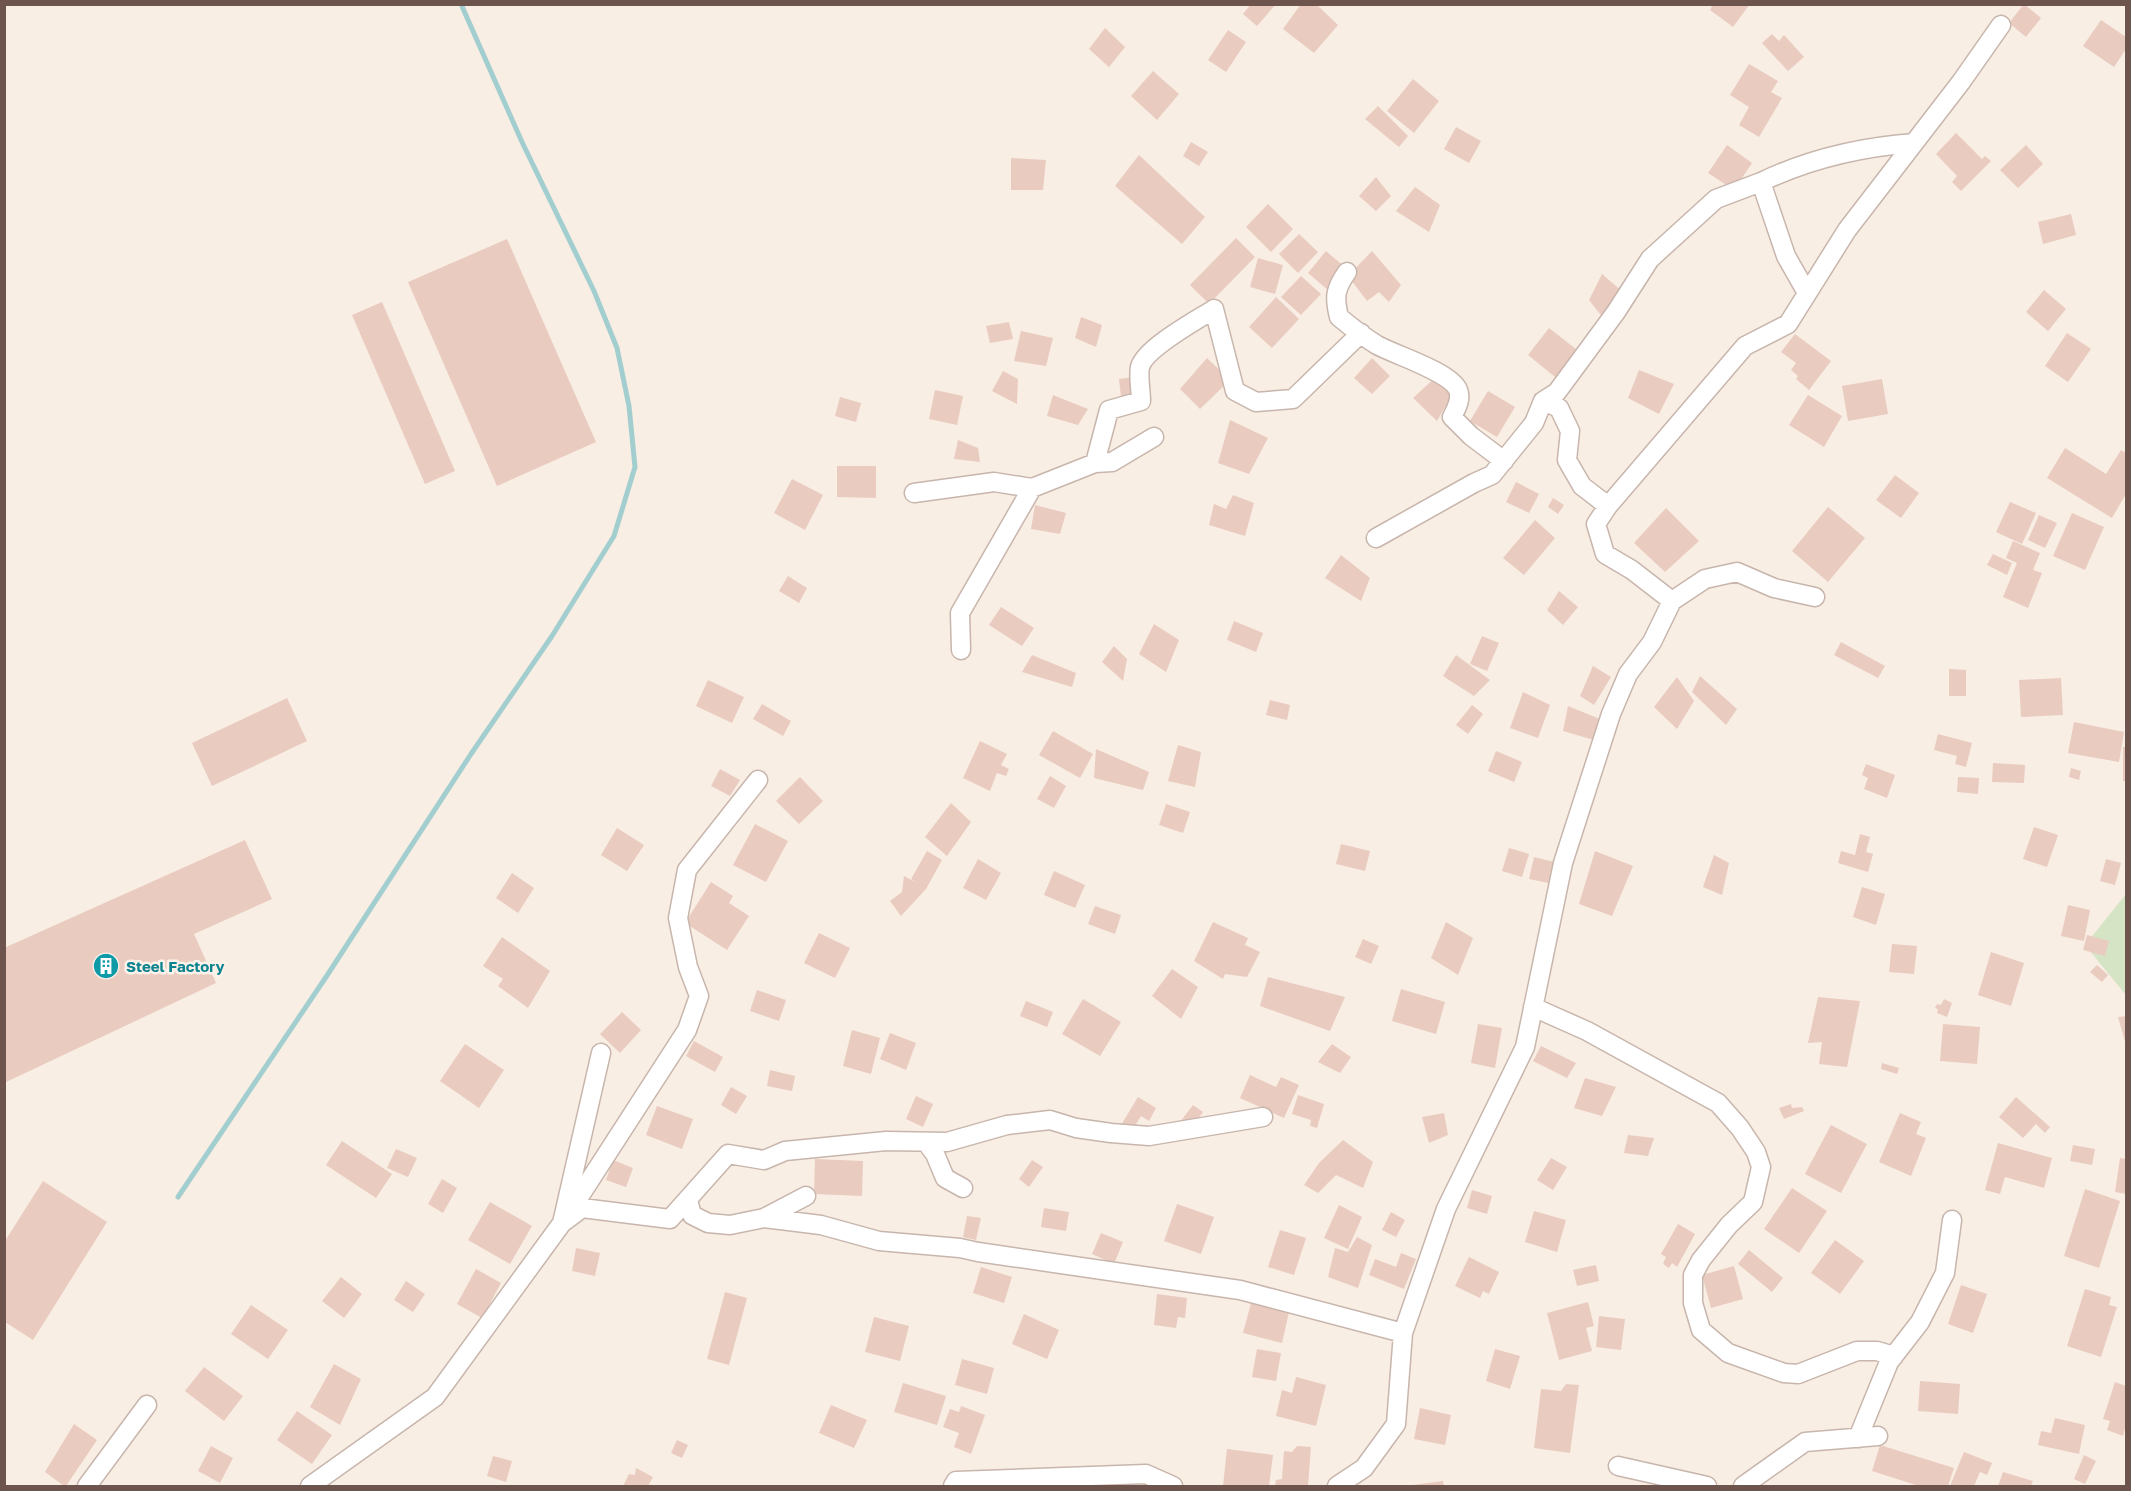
<svg xmlns="http://www.w3.org/2000/svg" width="2131" height="1491" viewBox="0 0 2131 1491" font-family="'Golos Text',sans-serif">
  <style>
    .green { fill: #d5e4c5 }
    .lines { fill: none; stroke-linecap: round; stroke-linejoin: round }
    .stream { stroke: #a3cecf; stroke-width: 5 }
    .building { fill: #eacbc0 }
    .minor-casing { stroke: #c8b5ac; stroke-width: 21 }
    .minor { stroke: #fff; stroke-width: 18 }
    .labels { text-anchor: middle; dominant-baseline: central; stroke-width: 5; stroke-linejoin: round; paint-order: stroke }
    .culture-label { font-size: 15px; font-weight: bold; fill: #0d838f; stroke: #fcf2ea; text-anchor: start }
  </style>
  <rect width="100%" height="100%" fill="#f8eee4"/>
  <path class="green" d="M2126,894V995L2085,945Z"/>
  <g class="lines">
    <path class="stream" d="M178,1197L326,977L471,754L552,636L614,536L635,467L629,406L617,348L594,291L522,142L461,4"/>
  </g>
  <path class="building" d="M1251,4H1276L1257,26L1243,14Z
    M1301,4H1316L1338,25L1314,53L1283,29Z
    M1713,4H1750L1733,27L1710,10Z
    M2024,4L2041,18L2026,37L2009,23Z
    M2101,20L2126,37V49L2114,67L2083,46Z
    M1105,28L1125,47L1109,67L1089,49Z
    M1228,30L1246,42L1226,72L1208,60Z
    M1772,34L1779,41L1784,35L1804,57L1788,71L1762,43Z
    M1749,64L1778,81L1771,92L1782,98L1759,137L1739,125L1749,107L1730,95Z
    M1153,71L1179,94L1157,120L1131,96Z
    M1413,79L1439,101L1414,133L1387,111Z
    M1378,106L1408,136L1399,147L1365,119Z
    M1456,127L1481,141L1469,163L1444,149Z
    M1956,133L1982,159L1985,156L1991,161L1961,191L1952,182L1957,176L1936,154Z
    M1191,142L1208,152L1199,166L1183,156Z
    M1727,145L1752,163L1734,190L1708,173Z
    M2026,145L2043,164L2018,188L2000,170Z
    M1139,155L1205,217L1182,244L1115,186Z
    M1011,158L1046,160L1043,190H1011Z
    M1376,177L1391,196L1376,211L1359,196Z
    M1415,187L1440,205L1429,232L1396,211Z
    M1268,204L1293,229L1271,252L1246,227Z
    M2071,214L2076,235L2043,244L2038,222Z
    M1299,234L1318,252L1298,273L1279,254Z
    M1236,238L1255,257L1209,304L1190,285Z
    M507,239L596,442L497,486L408,282Z
    M1326,251L1346,268L1328,290L1308,273Z
    M1372,251L1401,285L1389,302L1379,292L1367,301L1348,276Z
    M1258,258L1283,265L1275,294L1250,287Z
    M1602,274L1623,292L1603,318L1589,300Z
    M1301,276L1321,294L1301,315L1281,297Z
    M2044,290L2066,309L2048,331L2026,312Z
    M1276,297L1299,319L1272,348L1249,327Z
    M382,302L455,471L425,484L352,315Z
    M1081,317L1102,325L1096,347L1075,338Z
    M1009,322L1013,339L990,343L986,326Z
    M1549,328L1581,353L1560,381L1528,355Z
    M1021,331L1053,338L1046,366L1014,361Z
    M2067,333L2091,349L2068,382L2045,366Z
    M1795,334L1831,361L1809,390L1796,379L1798,376L1791,370L1796,363L1781,352Z
    M1207,358L1230,380L1200,409L1180,389Z
    M1372,358L1390,376L1372,394L1354,378Z
    M1639,370L1674,384L1659,414L1628,398Z
    M1003,371L1018,379L1017,404L992,391Z
    M1438,375L1453,393L1437,421L1413,398Z
    M1134,377L1136,395L1121,397L1119,379Z
    M1882,379L1888,414L1848,421L1842,386Z
    M935,390L963,396L957,425L929,419Z
    M1488,391L1515,407L1497,437L1470,421Z
    M1053,395L1088,409L1078,425L1047,416Z
    M1808,395L1842,416L1824,447L1789,425Z
    M840,397L861,403L856,422L835,416Z
    M1230,420L1268,438L1249,474L1218,463Z
    M958,440L978,448L980,462L954,459Z
    M2065,448L2106,474L2121,450L2126,453V494L2112,518L2047,478Z
    M837,466H876V498L837,497Z
    M1895,475L1919,493L1901,518L1876,500Z
    M792,479L823,495L805,530L774,513Z
    M1516,482L1539,494L1529,513L1506,502Z
    M1233,495L1254,503L1245,536L1209,525L1214,504L1226,509Z
    M1553,498L1564,505L1558,514L1548,507Z
    M2010,502L2036,513L2022,544L1996,532Z
    M1035,505L1066,513L1060,534L1031,529Z
    M1828,507L1865,538L1828,582L1792,551Z
    M1666,508L1699,541L1665,572L1634,543Z
    M2072,513L2104,527L2085,570L2053,556Z
    M2039,515L2057,523L2045,548L2028,540Z
    M1535,520L1555,538L1524,575L1503,558Z
    M2013,541L2040,553L2033,570L2042,573L2028,608L2003,597L2017,563L2006,558Z
    M1993,554L2012,563L2007,575L1987,565Z
    M1341,555L1370,578L1361,601L1325,578Z
    M788,576L807,588L799,603L779,591Z
    M1559,591L1578,607L1563,625L1547,610Z
    M1001,607L1034,628L1022,646L989,625Z
    M1234,621L1263,633L1256,652L1227,640Z
    M1154,624L1179,640L1166,672L1139,654Z
    M1482,636L1499,643L1487,671L1470,664Z
    M1841,642L1885,666L1878,678L1834,655Z
    M1114,646L1127,659L1123,681L1102,662Z
    M1032,655L1076,673L1072,687L1022,672Z
    M1456,655L1490,680L1474,696L1443,676Z
    M1593,666L1611,677L1594,705L1580,696Z
    M1949,669L1966,670V696H1949Z
    M1700,676L1737,709L1726,725L1692,692Z
    M1677,677L1694,701L1677,729L1654,707Z
    M2061,678L2063,715L2021,717L2019,680Z
    M708,680L744,697L732,723L696,706Z
    M1523,692L1550,705L1538,738L1510,728Z
    M287,698L307,741L212,786L192,743Z
    M1270,700L1290,705L1287,720L1266,715Z
    M762,704L791,721L783,736L753,719Z
    M1472,705L1483,714L1468,734L1456,725Z
    M1568,706L1600,719L1594,740L1563,731Z
    M2074,722L2124,732L2119,762L2068,753Z
    M1053,731L1093,754L1080,778L1039,755Z
    M1938,734L1972,743L1966,767L1955,764L1957,756L1934,750Z
    M980,741L1007,754L1001,765L1009,769L1006,776L997,773L990,791L963,778Z
    M1178,745L1201,752L1195,787L1168,781Z
    M2123,747H2126V781H2123Z
    M1096,749L1149,772L1143,790L1094,778Z
    M1496,751L1522,762L1514,782L1488,771Z
    M1993,763L2025,765L2024,783L1992,782Z
    M1866,764L1895,775L1887,798L1864,789L1868,778L1862,775Z
    M2071,768L2081,771L2079,780L2069,777Z
    M720,769L740,780L730,796L711,786Z
    M1050,776L1066,786L1054,808L1037,799Z
    M800,777L823,801L799,824L776,801Z
    M1958,777L1979,778L1978,794L1957,792Z
    M951,803L971,822L947,856L925,837Z
    M1166,804L1190,812L1183,833L1159,825Z
    M755,824L788,841L766,882L733,865Z
    M2034,827L2058,835L2047,867L2023,859Z
    M617,828L644,845L627,871L601,855Z
    M1860,834L1870,837L1866,852L1873,854L1868,872L1838,863L1841,851L1855,855Z
    M245,840L272,899L194,934L216,983L4,1083V948Z
    M1341,844L1370,851L1365,871L1336,864Z
    M1509,848L1529,854L1522,877L1502,871Z
    M927,851L942,860L926,889L901,916L890,901L902,892L904,876L917,883L911,879Z
    M1595,851L1633,866L1612,916L1579,904Z
    M1714,855L1729,863L1722,895L1703,887Z
    M1534,857L1558,863L1553,884L1529,879Z
    M978,859L1001,873L986,900L963,888Z
    M2106,859L2121,863L2115,885L2100,881Z
    M1054,871L1085,885L1075,908L1044,895Z
    M512,873L534,888L518,913L496,898Z
    M711,882L733,896L729,903L749,916L727,950L685,923Z
    M1862,887L1885,894L1876,925L1853,917Z
    M2068,905L2090,910L2084,941L2061,936Z
    M1095,906L1121,915L1115,934L1088,924Z
    M1213,922L1248,938L1245,945L1260,952L1247,977L1225,974L1223,979L1194,961Z
    M1446,922L1473,938L1458,975L1431,958Z
    M819,933L850,948L835,978L804,963Z
    M2087,935L2109,941L2105,956L2083,950Z
    M502,937L550,971L528,1008L498,986L503,979L483,966Z
    M1363,939L1379,946L1371,964L1355,957Z
    M1892,944L1917,946L1914,974L1889,972Z
    M1991,952L2024,963L2011,1006L1978,995Z
    M2097,965L2108,975L2102,982L2090,972Z
    M1172,969L1198,987L1181,1019L1152,996Z
    M1268,977L1345,997L1330,1031L1260,1006Z
    M1401,989L1445,1002L1436,1034L1392,1021Z
    M757,990L786,1000L779,1021L750,1011Z
    M1818,997L1860,1001L1847,1067L1819,1064L1822,1042L1808,1043Z
    M1083,999L1121,1022L1100,1056L1062,1034Z
    M1944,999L1952,1003L1947,1017L1937,1013L1938,1009L1935,1008L1937,1004L1941,1005Z
    M1026,1001L1053,1012L1047,1027L1020,1016Z
    M622,1012L641,1030L620,1053L600,1034Z
    M2126,1016V1045L2118,1017Z
    M1478,1024L1502,1028L1495,1068L1471,1063Z
    M1943,1024L1980,1027L1977,1064L1940,1061Z
    M852,1030L880,1038L871,1074L843,1066Z
    M890,1033L916,1043L906,1070L880,1059Z
    M694,1041L723,1057L715,1072L686,1056Z
    M465,1044L504,1070L479,1108L440,1081Z
    M1332,1044L1351,1057L1340,1073L1318,1062Z
    M1541,1046L1576,1063L1567,1078L1533,1061Z
    M1882,1063L1899,1068L1897,1074L1881,1069Z
    M770,1070L795,1076L792,1091L767,1086Z
    M1250,1075L1276,1087L1281,1077L1299,1085L1284,1118L1240,1098Z
    M1585,1078L1616,1087L1602,1116L1574,1108Z
    M731,1087L747,1096L736,1114L721,1105Z
    M1298,1095L1324,1104L1317,1128L1310,1126L1311,1120L1292,1114Z
    M916,1096L933,1104L923,1127L906,1119Z
    M1138,1097L1156,1108L1149,1121L1141,1116L1132,1131L1121,1125Z
    M2016,1097L2050,1127L2045,1133L2036,1124L2023,1138L1999,1117Z
    M1791,1104L1792,1108L1802,1107L1804,1111L1784,1119L1779,1108Z
    M1193,1105L1203,1112L1193,1126L1180,1122Z
    M657,1106L693,1119L682,1149L646,1135Z
    M1444,1113L1448,1135L1429,1143L1422,1117Z
    M1900,1113L1921,1122L1916,1134L1926,1138L1911,1176L1879,1162Z
    M1831,1125L1867,1144L1841,1193L1805,1174Z
    M1628,1135L1654,1138L1648,1156L1624,1153Z
    M1343,1140L1373,1162L1363,1188L1336,1175L1318,1193L1304,1185L1319,1163Z
    M342,1141L392,1174L376,1198L326,1165Z
    M1998,1143L2052,1158L2044,1188L2005,1177L2000,1194L1985,1190Z
    M2073,1145L2095,1149L2092,1165L2070,1161Z
    M396,1149L417,1158L408,1177L387,1168Z
    M1551,1158L1567,1167L1553,1190L1537,1180Z
    M2120,1158L2126,1159V1194L2115,1192Z
    M815,1159L863,1161L862,1196L814,1194Z
    M613,1160L633,1168L626,1187L606,1180Z
    M1032,1160L1043,1167L1029,1187L1019,1179Z
    M442,1179L457,1188L443,1213L428,1204Z
    M43,1181L107,1222L33,1340L5,1322V1241Z
    M1792,1188L1827,1211L1799,1253L1764,1229Z
    M2085,1189L2120,1201L2099,1268L2064,1256Z
    M1472,1190L1492,1196L1487,1214L1467,1208Z
    M490,1202L532,1226L510,1264L468,1240Z
    M1177,1204L1214,1217L1201,1254L1164,1241Z
    M1339,1205L1362,1217L1348,1249L1324,1238Z
    M1044,1208L1069,1212L1066,1231L1041,1227Z
    M1534,1211L1566,1220L1557,1252L1525,1242Z
    M1391,1212L1405,1220L1396,1237L1382,1230Z
    M967,1216L981,1218L976,1240L963,1237Z
    M1678,1224L1695,1234L1677,1267L1672,1263L1669,1268L1663,1264L1666,1257L1661,1254Z
    M1280,1230L1306,1238L1294,1275L1268,1267Z
    M1101,1233L1123,1242L1114,1264L1092,1254Z
    M1357,1237L1372,1245L1358,1288L1328,1277L1335,1248L1348,1252Z
    M1835,1240L1864,1261L1840,1294L1811,1273Z
    M576,1248L600,1253L595,1276L572,1271Z
    M1749,1250L1783,1278L1772,1292L1738,1264Z
    M1401,1253L1416,1259L1404,1289L1369,1275L1375,1259L1396,1267Z
    M1469,1257L1499,1272L1489,1294L1483,1291L1480,1298L1455,1286Z
    M1596,1265L1599,1281L1577,1286L1573,1270Z
    M1734,1266L1743,1299L1711,1308L1702,1275Z
    M981,1267L1012,1277L1004,1303L973,1293Z
    M476,1269L501,1283L482,1318L457,1304Z
    M341,1277L362,1294L344,1318L322,1301Z
    M406,1281L425,1294L413,1312L394,1300Z
    M1961,1285L1987,1294L1973,1333L1948,1324Z
    M2085,1289L2111,1297L2109,1305L2117,1307L2101,1357L2067,1346Z
    M725,1292L747,1298L729,1365L707,1359Z
    M1157,1294L1187,1298L1185,1318L1178,1317L1176,1328L1154,1325Z
    M1588,1302L1594,1326L1586,1328L1592,1351L1559,1360L1547,1313Z
    M1251,1303L1289,1312L1282,1343L1243,1333Z
    M251,1305L288,1330L268,1359L231,1334Z
    M1024,1314L1059,1330L1047,1359L1012,1344Z
    M1599,1316L1625,1319L1621,1350L1596,1347Z
    M874,1317L909,1326L900,1361L865,1352Z
    M1257,1349L1281,1353L1276,1381L1252,1377Z
    M1495,1349L1520,1356L1510,1389L1486,1381Z
    M962,1359L994,1368L987,1394L955,1385Z
    M334,1364L361,1379L340,1425L310,1407Z
    M204,1367L243,1396L224,1421L185,1391Z
    M1296,1377L1326,1385L1316,1426L1276,1416L1282,1390L1292,1393Z
    M1920,1381L1960,1384L1958,1414L1918,1411Z
    M2115,1382L2126,1386V1424L2123,1436L2107,1430L2110,1421L2103,1419Z
    M903,1383L946,1396L937,1425L894,1412Z
    M1566,1384L1579,1385L1570,1453L1534,1448L1541,1389L1561,1391Z
    M831,1405L867,1420L854,1448L819,1433Z
    M961,1406L985,1415L971,1454L954,1447L959,1433L943,1427L950,1409L959,1412Z
    M1420,1408L1451,1415L1445,1445L1414,1439Z
    M297,1411L332,1435L312,1464L277,1440Z
    M2055,1418L2085,1425L2079,1454L2038,1445L2041,1431L2051,1433Z
    M74,1424L97,1440L66,1486H64L45,1472Z
    M677,1440L688,1445L682,1458L671,1453Z
    M1880,1445L1954,1468L1948,1486H1919L1872,1471Z
    M211,1446L233,1458L220,1483L198,1471Z
    M1297,1446L1311,1447L1308,1486H1275L1276,1480L1282,1479L1284,1451L1292,1452Z
    M1227,1449L1273,1455L1269,1486H1223Z
    M1964,1452L1992,1463L1987,1475L1980,1472L1974,1486H1950Z
    M2084,1455L2096,1461L2085,1484L2074,1479Z
    M493,1456L512,1461L506,1482L487,1476Z
    M636,1468L653,1477L648,1486H623L629,1474L635,1475Z
    M2003,1472L2033,1481L2031,1486H1998Z
    M1443,1481L1444,1486H1412V1485Z"/>
  <g class="lines">
    <g class="minor-casing">
      <path id="minor" d="M1347,272C1335,289 1334,297 1339,317C1351,327 1364,337 1377,345C1395,355 1451,372 1458,390C1462,399 1456,409 1452,417L1471,436L1504,461
        M1807,293L1786,256L1761,182C1809,159 1861,147 1914,143
        M1543,401L1557,392L1616,312L1650,259L1716,199L1761,182
        M1095,463L1109,410L1141,401C1141,391 1138,377 1140,367C1145,348 1197,320 1214,309L1235,391L1256,402L1293,399L1361,333
        M914,493L994,482L1032,488L1095,463L1112,462L1154,437
        M1376,538L1474,483L1492,475L1534,423L1543,401L1559,408L1570,431L1567,460L1582,486L1608,506
        M1672,601L1632,570L1605,554L1596,524L1608,506L1745,346L1788,324L1847,230L1961,82L2001,25
        M961,650L960,613L1032,488
        M1533,1007L1587,1031L1718,1103L1740,1128L1756,1152L1761,1167L1753,1202L1729,1225L1701,1260L1693,1275V1303L1701,1330L1728,1353L1784,1373L1798,1374L1857,1351H1877L1894,1356
        M926,1142L935,1154L945,1178L963,1188
        M688,1200L692,1215L708,1223L730,1225L764,1218L821,1225L879,1241L960,1248L978,1252L1240,1290L1403,1333L1446,1209L1525,1047L1563,863L1611,714L1628,674L1652,642L1672,601L1705,579L1737,572L1774,588L1815,597
        M570,1211L687,1030L699,996L688,967L678,918L687,870L758,780
        M764,1218L806,1196
        M562,1223L582,1208L670,1219L728,1154L764,1160L785,1151L886,1141L947,1142L1007,1125L1050,1120L1076,1128L1111,1133L1149,1136L1263,1117
        M1858,1438L1889,1362L1920,1322L1945,1273L1952,1220
        M1618,1466L1707,1486
        M87,1486L147,1405
        M310,1486L435,1397L562,1223L601,1053
        M953,1486L956,1481L1146,1474L1173,1486
        M1337,1486L1364,1468L1396,1424L1403,1333
        M1743,1486L1805,1442L1878,1436"/>
    </g>
    <use href="#minor" class="minor"/>
  </g>
  <defs>
    <g id="building-disc" transform="scale(1.35)"><circle r="9.5" fill="#0f9aa8" stroke="#fcf2ea"/><path d="M-4-6H4V6H1V3H-1V6H-4ZM-2.5-4.3h1.7v1.8h-1.7ZM.8-4.3h1.7v1.8H.8ZM-2.5-1h1.7V.8h-1.7ZM.8-1h1.7V.8H.8Z" fill="#fff"/></g>
  </defs>
  <g fill-rule="evenodd">
    <use href="#building-disc" x="106" y="966"/>
  </g>
  <g class="labels">
    <g class="culture-label">
      <text x="126" y="966">Steel Factory</text>
    </g>
  </g>
  <rect width="2131" height="1491" fill="none" stroke="#6d554d" stroke-width="12"/>
</svg>
